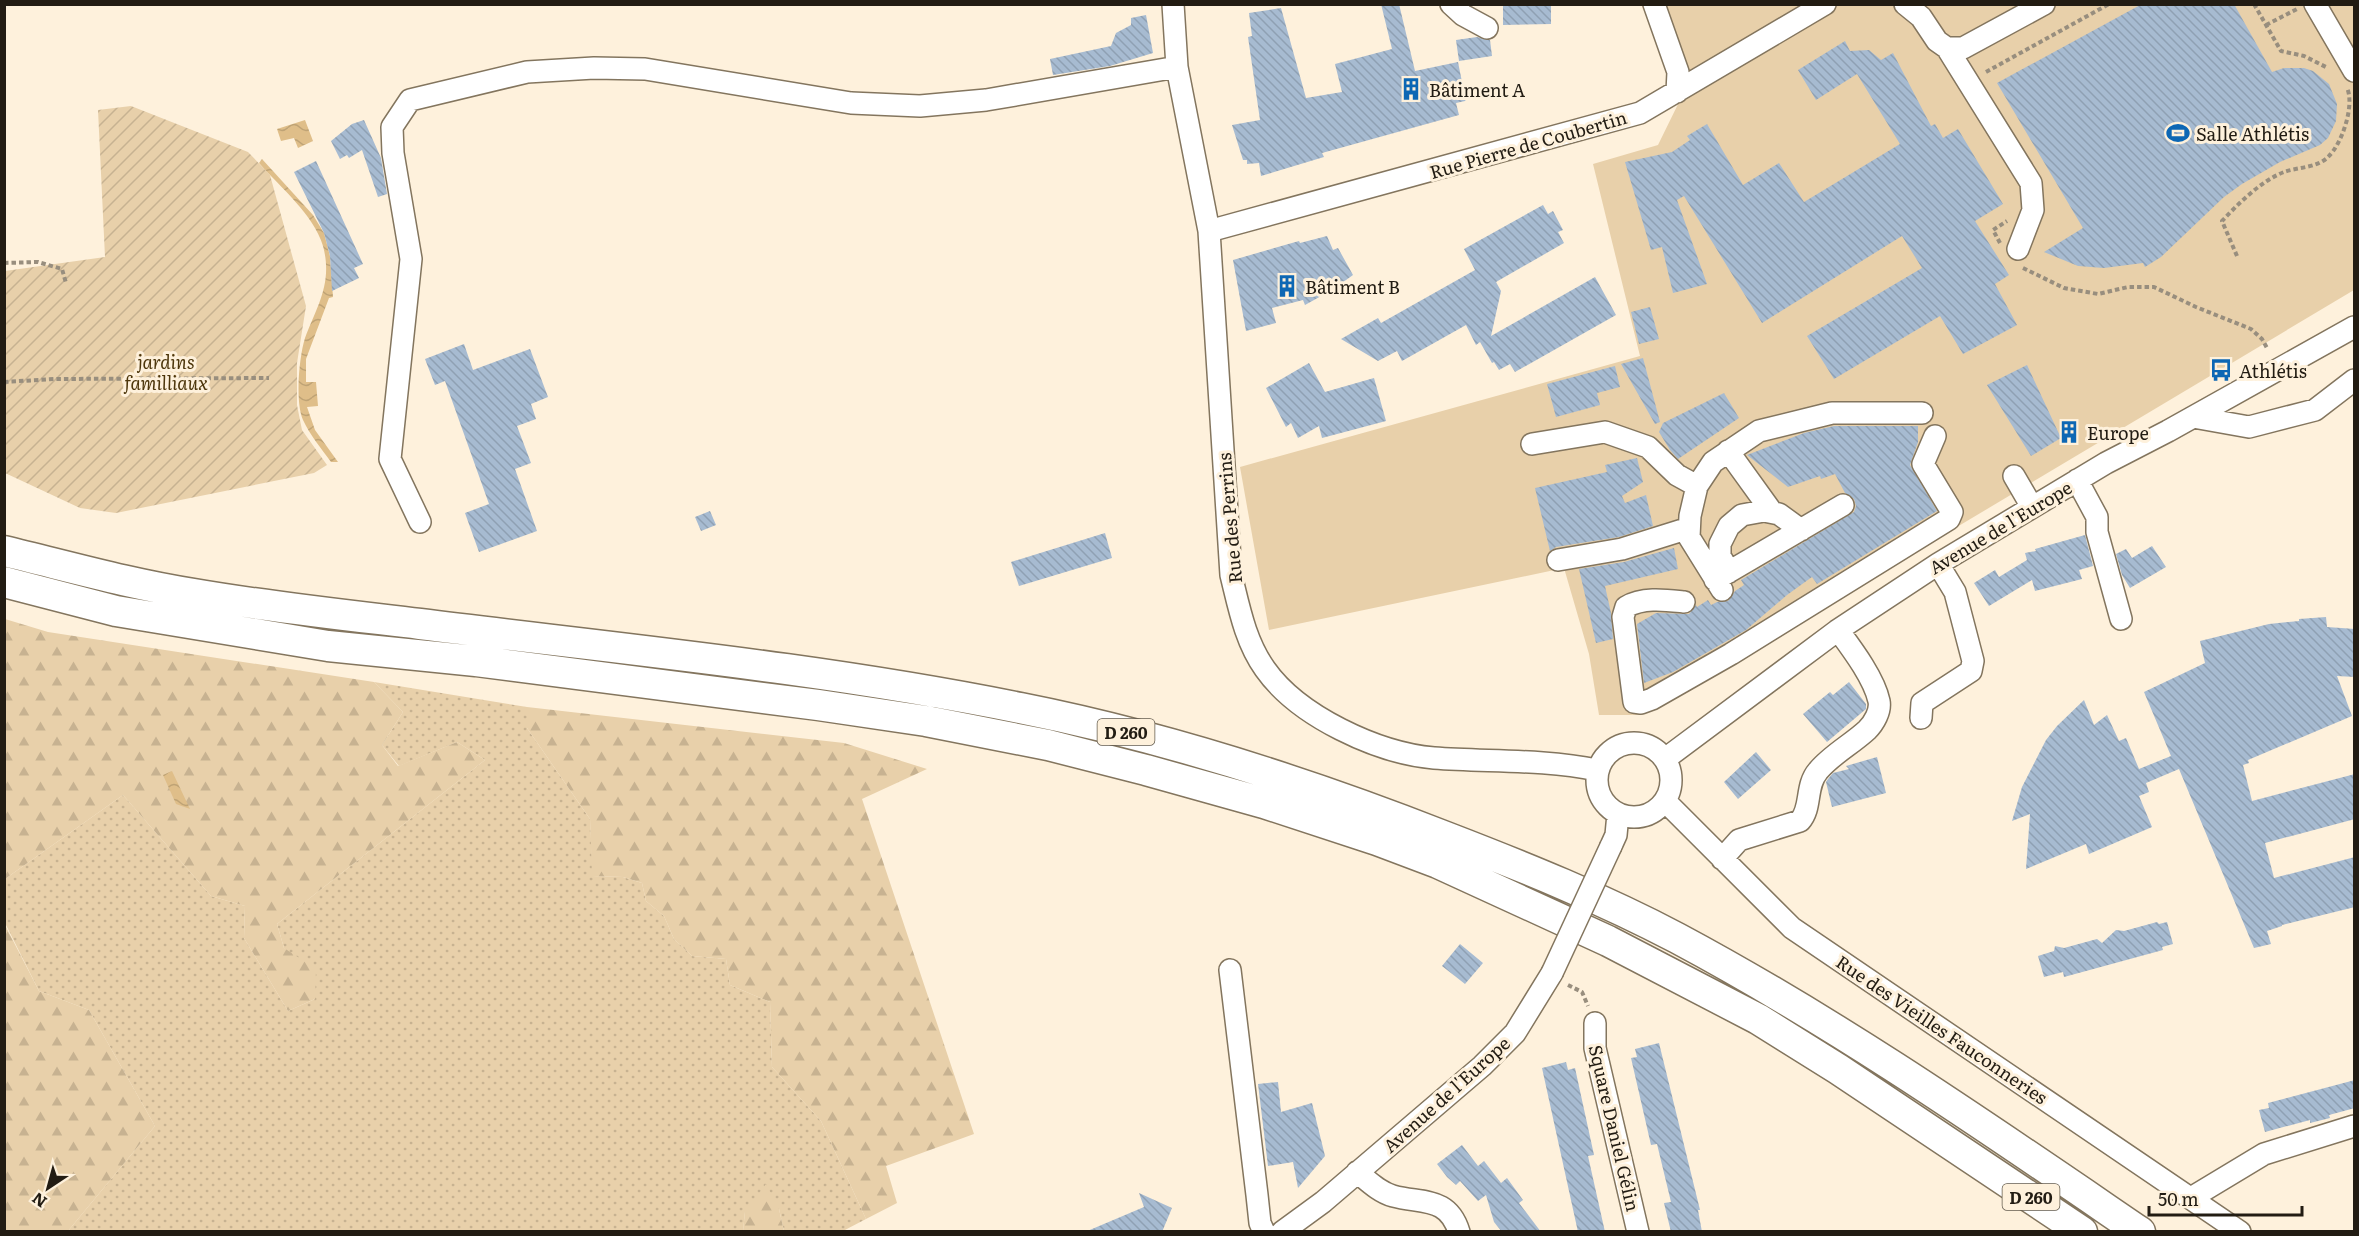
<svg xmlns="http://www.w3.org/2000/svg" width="2359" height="1236" viewBox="0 0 2359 1236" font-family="Literata,serif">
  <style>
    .grass { fill: url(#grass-dots) }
    .forest { fill: url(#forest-firs) }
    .garden { fill: url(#garden-furrows) }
    .pitch { fill: #e8d0aa }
    .water { fill: url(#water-waves) }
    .building { fill: url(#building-back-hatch) }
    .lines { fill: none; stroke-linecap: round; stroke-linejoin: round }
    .minor-casing { stroke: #83755e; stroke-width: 24 }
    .highway-casing { stroke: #83755e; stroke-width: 33 }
    .path { stroke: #988e7e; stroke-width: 4; stroke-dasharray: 4.5 3; stroke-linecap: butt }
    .minor { stroke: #fff; stroke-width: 21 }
    .highway { stroke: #fff; stroke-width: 30 }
    .minor-bridge-casing { stroke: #83755e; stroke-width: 24; stroke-linecap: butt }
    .minor-bridge { stroke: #fff; stroke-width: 21 }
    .labels { text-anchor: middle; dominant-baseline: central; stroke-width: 6; stroke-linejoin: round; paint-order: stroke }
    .shield { fill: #fef1dc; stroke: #645c4f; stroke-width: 1.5 }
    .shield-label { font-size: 16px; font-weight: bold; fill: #221c13 }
    .poi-label { font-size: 18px; fill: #221c13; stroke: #fef1dc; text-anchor: start }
    .street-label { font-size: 18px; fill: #221c13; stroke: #fef1dc }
    .park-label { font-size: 18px; font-style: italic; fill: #4d360b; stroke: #fef1dc }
  </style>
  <defs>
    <pattern id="grass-dots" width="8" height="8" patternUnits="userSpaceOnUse" patternTransform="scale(1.5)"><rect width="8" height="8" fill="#e8d0aa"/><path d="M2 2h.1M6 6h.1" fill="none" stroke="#c7b291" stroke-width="1.8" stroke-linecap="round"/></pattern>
    <pattern id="forest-firs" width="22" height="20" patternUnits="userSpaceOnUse" patternTransform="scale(1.5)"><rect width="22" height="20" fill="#e8d0aa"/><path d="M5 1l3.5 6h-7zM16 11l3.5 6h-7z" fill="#c7b291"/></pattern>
    <pattern id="garden-furrows" width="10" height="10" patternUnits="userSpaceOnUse" patternTransform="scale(1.5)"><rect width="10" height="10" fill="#e8d0aa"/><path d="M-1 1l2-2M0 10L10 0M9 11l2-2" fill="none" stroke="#c7b291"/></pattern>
    <pattern id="water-waves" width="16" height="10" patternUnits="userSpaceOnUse" patternTransform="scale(1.5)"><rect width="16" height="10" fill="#dfbe89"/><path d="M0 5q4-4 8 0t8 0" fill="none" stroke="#bfa375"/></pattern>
    <pattern id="building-back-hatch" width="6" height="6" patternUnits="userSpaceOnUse" patternTransform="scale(1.5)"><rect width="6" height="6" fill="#a7bbd1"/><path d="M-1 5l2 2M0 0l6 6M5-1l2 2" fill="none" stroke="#8fa0b3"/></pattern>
  </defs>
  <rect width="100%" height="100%" fill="#fef1dc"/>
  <path class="grass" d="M374,682L527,707V728L590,819L593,876L623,877L642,883L646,901L664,916L674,939L692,956L726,959L730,985L770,1002L772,1067L821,1121L866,1219L843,1231H784L779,1209L745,1212L743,1231H68L155,1126L89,1010L39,991L5,923V879L123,795L211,896L245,906L244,938L288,1011L315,999L284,948L277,924L485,760L457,742L399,766L382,745L403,712Z"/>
  <path class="forest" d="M5,619L48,632L374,682L403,712L382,745L398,766L457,742L485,760L277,924L284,948L316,969L315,999L288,1011L244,938L245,906L211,896L123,795L5,879Z
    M527,707L844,743L927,769L862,799L974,1134L886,1166L897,1203L866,1219L821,1121L772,1067L770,1002L730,985L726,959L692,956L674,939L664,916L646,901L642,883L623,877L592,876L590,819L527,728Z
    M4,923L39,991L89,1010L155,1126L68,1231H5Z
    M766,1184L779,1209L784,1231H743L745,1212Z"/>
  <path class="garden" d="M131,106L248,152L270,175L306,306L297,363V405L302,430L327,465L314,473L116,513L80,508L5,473V271L105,257L98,110Z"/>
  <path class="pitch" d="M1661,5H2354V290L1642,715H1599L1589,654L1564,568L1269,630L1240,467L1640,356L1593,164L1658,145L1682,96Z"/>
  <path class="water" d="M305,120L313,141L298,148L294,138L281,141L277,129Z
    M262,159L313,215L324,233L330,256L333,297L329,298L306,359V382H316L318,406L307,407L315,430L338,462H331C321,448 310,435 303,420C295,402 299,357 305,338C317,306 333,283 323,246C313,214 281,188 259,163Z
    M172,771L190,809L176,804L163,775Z"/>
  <path class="building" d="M1381,4H1399L1415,71L1458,62L1463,87L1471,92L1465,101L1456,103L1459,115L1322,153L1324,157L1261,176L1259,163L1247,164V160H1243L1232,125L1260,120L1248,37L1252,36L1249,13L1281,8L1306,98L1342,92L1335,64L1392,49Z
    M1503,4H1551V24L1503,25Z
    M2142,4H2234L2272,72L2284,68H2304L2313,71L2329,84L2337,104L2336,121L2328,138L2320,145L2280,162L2242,184L2224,197L2161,257L2145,267L2143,263L2104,268L2078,266L2044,252L2083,228L1997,83Z
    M1146,15L1153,53L1110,66L1053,75L1050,59L1111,46L1116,33L1131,25V18Z
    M1477,37L1490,40L1492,56L1459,61L1456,40Z
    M1845,41L1850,51L1869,50L1881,60L1893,53L1931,126L1935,124L1943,138L1958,129L2003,204L1975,221L2009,275L1995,284L2017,325L1963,354L1940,316L1834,379L1807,336L1922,268L1902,236L1762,323L1684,196L1677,200L1707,284L1673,293L1662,247L1651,250L1625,162L1672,152L1690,140L1687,136L1707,124L1743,185L1779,163L1804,202L1900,144L1857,74L1816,100L1798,70Z
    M364,120L381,158L387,194L378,197L362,150L349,158L347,155L340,159L331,141L352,124Z
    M316,161L363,264L354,268L359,278L332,291L330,256L324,233L294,172Z
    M1543,205L1548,214L1553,211L1563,230L1558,232L1564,243L1496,282L1501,291L1491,336L1595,277L1616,315L1515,372L1510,364L1499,370L1494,362L1492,363L1480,342L1476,345L1466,325L1402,361L1397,351L1378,361L1341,339L1378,318L1381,323L1475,270L1464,249Z
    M1327,236L1333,250L1338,248L1353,275L1332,290L1305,305L1303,300L1272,308L1276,323L1246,331L1233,260L1299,241L1300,243Z
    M1650,307L1659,339L1639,344L1631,312Z
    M464,344L473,370L530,349L548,397L531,404L536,419L517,426L531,463L515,469L537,531L479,552L465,513L489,504L445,381L435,385L425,359Z
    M1643,358L1660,422L1655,424L1621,364Z
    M1309,363L1325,392L1374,378L1386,421L1322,438L1319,426L1298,438L1291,423L1286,427L1266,388Z
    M2027,365L2061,438L2031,456L1987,385Z
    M1615,366L1620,387L1597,393L1600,405L1556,417L1547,384Z
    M1724,393L1739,418L1678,459L1670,450L1659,432L1663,423Z
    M1834,426H1918V442L1910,465L1937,511L1817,584L1812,577L1787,595L1746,630L1673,672L1644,683L1637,624L1656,613L1689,614L1696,605L1697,607L1708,600L1711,605L1717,602L1728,601L1735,591L1744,585L1741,580L1854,512L1856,506L1854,499L1845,493L1835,474L1821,479L1820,476L1788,487L1747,455L1804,433Z
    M1637,458L1643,482L1622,496L1625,503L1646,495L1653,526L1619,537L1556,547L1550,551L1535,488L1607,472L1605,465Z
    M710,511L716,525L701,531L695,517Z
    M1105,533L1112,558L1019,586L1011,562Z
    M2085,535L2093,566L2079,570L2082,579L2035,591L2032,580L1989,606L1974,583L1995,570L1999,577L2027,560L2025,553L2036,551L2035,549Z
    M2152,546L2166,567L2130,588L2122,575L2116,554L2126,549L2132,558Z
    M1674,548L1678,569L1605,586L1611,613L1613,639L1596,643L1579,569L1624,562Z
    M2326,617L2327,627L2355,629V677L2337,676L2352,716L2248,760L2249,763L2243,765L2252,801L2355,774V819L2265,843L2274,878L2355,857V907L2282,925V926L2267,931L2271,944L2254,948L2179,769L2146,783L2149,792L2139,796L2152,827L2089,854L2086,844L2026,869L2030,814L2012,821L2022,787L2046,740L2057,726L2084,700L2094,725L2107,715L2119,741L2126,738L2139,769L2171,756L2144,692L2205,663L2200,641L2269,624L2299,621V619Z
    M1849,682L1866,704V709L1827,742L1803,714L1830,692L1833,695Z
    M1756,752L1771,770L1738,799L1724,782Z
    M1877,757L1886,793L1832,807L1826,782L1828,779L1833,773L1849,769L1846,766Z
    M2157,922L2159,924L2167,922L2173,944L2162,947L2163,950L2064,977L2063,972L2044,977L2038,956L2054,951L2055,946L2064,948L2097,939L2102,943L2116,930L2124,931Z
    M1460,944L1483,963L1465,984L1442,966Z
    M1659,1043L1700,1210H1698L1702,1232H1671L1664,1203L1671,1202L1657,1144L1651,1145L1631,1058L1637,1057L1635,1049Z
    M1566,1062L1568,1070L1575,1068L1594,1155L1588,1156L1605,1232H1578L1542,1068Z
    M2355,1080V1108L2329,1115L2330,1118L2310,1123V1120L2265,1132L2259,1110L2269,1108L2268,1103Z
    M1278,1082L1281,1112L1312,1103L1325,1156L1298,1188L1293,1162L1268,1166L1258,1084Z
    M1462,1145L1478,1166L1484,1161L1501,1183L1507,1178L1523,1200L1519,1203L1541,1232H1502L1494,1222L1486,1195L1478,1201L1460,1181L1456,1185L1447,1177L1437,1164Z
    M1139,1193L1172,1208L1162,1232H1085L1144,1207Z"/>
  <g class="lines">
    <g class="minor-casing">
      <path id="minor" d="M1173,4L1177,67L1209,231L1231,575C1239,607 1245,641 1265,669C1298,716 1377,753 1434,758C1488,762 1543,759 1597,770
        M1451,4L1463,15L1487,28
        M1654,4L1678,72L1677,92
        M1905,4L1921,17L1937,41L1947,48H1963L2044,4
        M2315,4L2354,71
        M1947,48L2031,183L2033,210L2018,249
        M1209,231L1640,113L1825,4
        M2193,417L2249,427L2315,410L2354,380
        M1532,444L1605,432L1648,447L1677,475L1697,486
        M1728,451L1772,512
        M2014,476L2032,507
        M2077,480L2097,517V532L2121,619
        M420,522L390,459L411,259L393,153L392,127L410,100L527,72L594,68L645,69L851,103L920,106L986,100L1177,67
        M1558,560L1622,549L1689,528
        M1729,572L1720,556V544L1729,526L1742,515L1764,511L1779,514L1801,530
        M1715,580L1843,505
        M1722,590L1689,537L1690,516L1697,486L1713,462L1759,431L1832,413H1922
        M1684,602C1665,600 1643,597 1626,607L1623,617L1634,702L1641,703L1652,699L1731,654L1949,519L1952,512L1923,464L1935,436
        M1921,718L1922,703L1971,671L1973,661L1955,592L1938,564
        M1597 780a37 37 0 1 1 74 0a37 37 0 1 1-74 0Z
        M1665,759L1838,630L1938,564L2106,463L2168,431L2354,327
        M1665,801L1792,928L2240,1232
        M1611,846L1616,835L1618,814
        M1722,859L1739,840L1800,821C1812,808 1805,786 1818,771C1831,755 1852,744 1867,730C1874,723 1881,711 1879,701C1874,678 1852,649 1838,630
        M1230,970L1257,1195L1260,1223L1264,1232
        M1595,1023V1048L1638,1232
        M1357,1172C1368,1181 1379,1192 1393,1196C1422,1204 1448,1196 1459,1232
        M2191,1198L2264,1154L2354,1126
        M1282,1232L1323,1202L1482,1066L1515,1033L1552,973"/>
    </g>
    <g class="highway-casing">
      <path id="highway" d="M4,551C67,566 130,584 194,594C269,607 345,615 420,624C621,649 822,668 1020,708C1167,737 1308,783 1446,837C1524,867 1603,899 1677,938C1838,1024 1989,1129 2140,1232
        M4,582L116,611L328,646L476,661L818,705L926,721L1048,745L1146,770L1264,803L1377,840L1438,863L1608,941L1758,1019L1838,1069L2082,1232"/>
    </g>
    <path class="path" d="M2254,4L2281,51L2304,56L2328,68
      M2266,25L2297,9
      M1986,72L2109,4
      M2000,243L1993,230L2007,221
      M2237,256L2222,221C2239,203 2261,181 2284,172C2298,167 2317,168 2328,157C2342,144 2355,105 2347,88
      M4,263L38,262L62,269L66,283
      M2023,268L2064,288L2098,294L2128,287H2154L2196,307L2251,329L2262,339L2267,348
      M4,382L55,379L269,378
      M1568,985L1582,992L1588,1006"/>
    <use href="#minor" class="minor"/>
    <use href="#highway" class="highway"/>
    <g class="minor-bridge-casing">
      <path id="minor-bridge" d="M1552,973L1611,846"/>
    </g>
    <use href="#minor-bridge" class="minor-bridge"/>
  </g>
  <defs>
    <g id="building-bare" transform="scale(1.8)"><path d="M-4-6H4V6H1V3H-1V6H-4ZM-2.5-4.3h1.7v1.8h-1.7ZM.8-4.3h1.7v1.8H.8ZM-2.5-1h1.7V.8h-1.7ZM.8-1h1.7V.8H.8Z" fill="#0d67b4" stroke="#fef1dc" stroke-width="2.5" paint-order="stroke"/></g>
    <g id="stadium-bare" transform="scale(1.8)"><path d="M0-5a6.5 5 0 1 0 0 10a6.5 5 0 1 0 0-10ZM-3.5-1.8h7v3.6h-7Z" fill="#0d67b4" stroke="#fef1dc" stroke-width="2.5" paint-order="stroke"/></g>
    <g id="bus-bare" transform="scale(1.8)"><path d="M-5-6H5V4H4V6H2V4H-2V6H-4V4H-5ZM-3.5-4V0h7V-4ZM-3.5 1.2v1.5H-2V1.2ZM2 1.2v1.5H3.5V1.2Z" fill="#0d67b4" stroke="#fef1dc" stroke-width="2.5" paint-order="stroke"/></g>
  </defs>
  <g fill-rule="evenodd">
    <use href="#building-bare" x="1411" y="89"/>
    <use href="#stadium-bare" x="2178" y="133"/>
    <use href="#building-bare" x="1287" y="286"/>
    <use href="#bus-bare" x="2221" y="370"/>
    <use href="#building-bare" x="2069" y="432"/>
  </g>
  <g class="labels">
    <g class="shield">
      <rect x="1097.5" y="719" width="57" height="26" rx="4.5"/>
      <rect x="2002.5" y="1184" width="57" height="26" rx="4.5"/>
    </g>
    <g class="shield-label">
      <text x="1126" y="732">D 260</text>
      <text x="2031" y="1197">D 260</text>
    </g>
    <g class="poi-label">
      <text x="1429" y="89">Bâtiment A</text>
      <text x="2196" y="133">Salle Athlétis</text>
      <text x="1305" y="286">Bâtiment B</text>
      <text x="2239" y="370">Athlétis</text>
      <text x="2087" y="432">Europe</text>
    </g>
    <g class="street-label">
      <text transform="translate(1528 144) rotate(-16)">Rue Pierre de Coubertin</text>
      <text transform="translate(1229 518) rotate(-95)">Rue des Perrins</text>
      <text transform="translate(2000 527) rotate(-31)">Avenue de l'Europe</text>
      <text transform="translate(1942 1029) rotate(34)">Rue des Vieilles Fauconneries</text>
      <text transform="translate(1446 1094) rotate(-42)">Avenue de l'Europe</text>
      <text transform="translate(1615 1128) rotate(77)">Square Daniel Gélin</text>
    </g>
    <g class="park-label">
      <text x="166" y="361">jardins<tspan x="166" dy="21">familliaux</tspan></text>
    </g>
  </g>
  <rect width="2359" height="1236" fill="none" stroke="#221c13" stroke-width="12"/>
  <g transform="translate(48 1188) rotate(216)" stroke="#fef1dc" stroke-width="4.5" paint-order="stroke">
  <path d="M0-4.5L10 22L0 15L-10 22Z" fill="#221c13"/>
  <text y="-9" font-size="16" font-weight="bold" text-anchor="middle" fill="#221c13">N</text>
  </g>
  <path d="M2149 1206v9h153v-9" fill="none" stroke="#221c13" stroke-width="3"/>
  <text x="2158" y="1206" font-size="18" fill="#221c13" stroke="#fef1dc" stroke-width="4.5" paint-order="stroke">50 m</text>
</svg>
